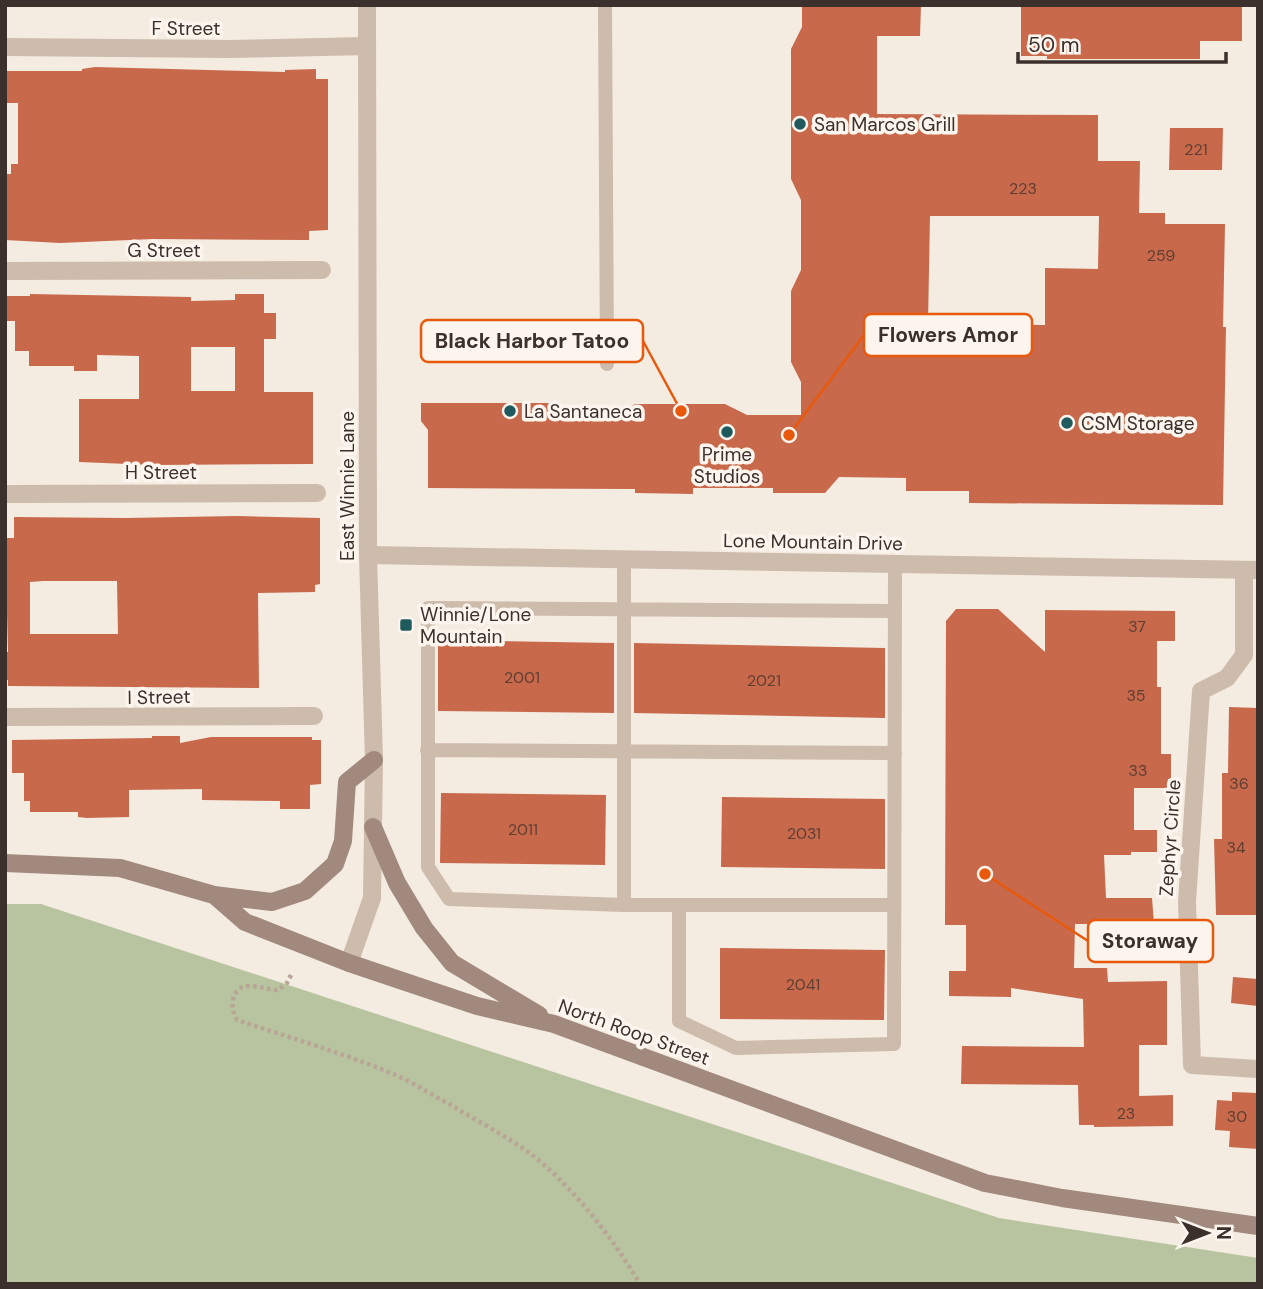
<svg xmlns="http://www.w3.org/2000/svg" width="1263" height="1289" viewBox="0 0 1263 1289" font-family="'DM Sans',sans-serif">
  <style>
    .green { fill: #b8c4a0 }
    .building { fill: #c8694b; fill-rule: evenodd }
    .lines { fill: none; stroke-linecap: round; stroke-linejoin: round }
    .path { stroke: #b9a596; stroke-width: 4.5; stroke-dasharray: 3.5 3.5; stroke-linecap: butt }
    .service { stroke: #cdbbac; stroke-width: 14 }
    .minor { stroke: #cdbbac; stroke-width: 18 }
    .tertiary { stroke: #cdbbac; stroke-width: 18 }
    .secondary { stroke: #a18a7d; stroke-width: 18 }
    .poi-dot { fill: #1f5a5e; stroke: #fbf5ee; stroke-width: 2.5 }
    .labels { text-anchor: middle; dominant-baseline: central; stroke-width: 7; stroke-linejoin: round; paint-order: stroke }
    .number-label { font-size: 16px; fill: #5e3e33 }
    .street-label { font-size: 19px; fill: #3b302b; stroke: #fbf5ee }
    .poi-label { font-size: 19px; fill: #3b302b; stroke: #fbf5ee; text-anchor: start }
    .leader { fill: none; stroke: #e8590c; stroke-width: 2.5 }
    .callout-dot { fill: #e8590c; stroke: #fbf5ee; stroke-width: 2.5 }
    .callout { fill: #fbf5ee; stroke: #e8590c; stroke-width: 2.5 }
    .callout-label { font-size: 21px; text-anchor: middle; font-weight: bold; fill: #3b302b }
  </style>
  <rect width="100%" height="100%" fill="#f4ebe1"/>
  <path class="green" d="M5,904H41L999,1218L1258,1258V1284H5Z"/>
  <path class="building" d="M802,5H921L920,36H877V114L1098,115V161H1140L1139,213H1165V224H1225L1223,327H1226L1223,505L969,503V491H906V478L839,477L825,493H773V488H693V494L635,493V489L428,488V430L421,421V403H553L575,416H615L635,404H725L747,415H801V382L791,362V291L801,270V200L791,179V49L802,27ZM930,216H1099L1098,269L1045,268V325L928,324Z
    M1021,5H1242V41H1200V59H1047V56H1021Z
    M95,67L285,72V70L316,69V79H328V230L309,231V240L153,239L60,243L5,240V174H11V164H18V103H5V71H82V69Z
    M1170,128H1223L1222,170H1169Z
    M30,294L191,297V301L235,300V294H264V313H276V339H264V392H313V464L153,465L79,462V399H139V356L97,355V371H74V366H29V351H15V321H5V296H30ZM191,347H235V391H191Z
    M238,516L320,518V584L315,585V592L258,593L259,688L8,686V680H5V652H8L5,538H14V517L126,518ZM43,581H117L118,634H30V582Z
    M956,609H998L1045,652V610L1175,611V641H1157V687H1161V754H1171V779H1168L1167,788H1134V830H1157V852H1131V855H1104L1106,898H1152L1154,924H1075L1074,968H1107L1108,982L1167,981V1045H1139V1096L1173,1095V1126L1094,1127V1125H1079L1078,1085L961,1084L962,1046L1084,1047L1083,999L1011,988V997L949,996V971H966V925H945L946,621Z
    M438,640L614,643V713L438,711Z
    M634,643L885,648V718L634,713Z
    M1229,707L1258,708V915H1216L1214,839H1222V773H1228Z
    M152,736H180V743L211,737H312V740H321V784L310,785V809H280V801L202,800V789L129,790V817L87,818L78,817V812H30V801H24V773H12V740L152,738Z
    M441,793L606,795L605,865L440,863Z
    M722,797L885,799V869L721,867Z
    M720,948L885,950L884,1020L720,1019Z
    M1233,977L1258,979V1006L1231,1003Z
    M1232,1092L1258,1093V1149L1229,1147L1230,1131L1215,1130L1217,1100L1232,1101Z"/>
  <g class="lines">
    <path class="path" d="M291,975L287,983L278,990C269,990 260,986 250,986C231,985 229,1008 237,1020C291,1038 346,1054 398,1076C415,1084 432,1095 449,1104C476,1120 506,1136 531,1154C574,1188 612,1237 640,1284"/>
    <path class="service" d="M605,5L607,364
      M624,559V905
      M427,750L895,753
      M679,905V1021L736,1048L894,1044L895,565
      M894,905H624L449,899L428,867V608L895,611"/>
    <path class="minor" d="M5,47L228,49L367,46
      M5,271L322,270
      M5,494L317,493
      M368,555L1258,570
      M1244,570V655L1227,678L1201,691L1187,902L1192,1065L1258,1069
      M5,717L314,716"/>
    <path class="tertiary" d="M349,963L372,898L374,760L368,555L367,5"/>
    <path class="secondary" d="M373,827L397,883L424,928L452,963L539,1015
      M5,863L120,868L214,895L245,922L349,963L477,1006L554,1024L985,1183L1062,1198L1258,1226
      M214,895L272,902L305,891L335,864L343,841L347,782L374,760"/>
  </g>
  <g class="poi-dot">
    <circle cx="800" cy="124" r="7"/>
    <circle cx="510" cy="411" r="7"/>
    <circle cx="1067" cy="423" r="7"/>
    <circle cx="727" cy="432" r="7"/>
    <rect x="399" y="618" width="14" height="14" rx="3.5"/>
  </g>
  <g class="labels">
    <g class="number-label">
      <text x="1196" y="149">221</text>
      <text x="1023" y="188">223</text>
      <text x="1161" y="255">259</text>
      <text x="1137" y="626">37</text>
      <text x="522" y="677">2001</text>
      <text x="764" y="680">2021</text>
      <text x="1136" y="695">35</text>
      <text x="1138" y="770">33</text>
      <text x="1239" y="783">36</text>
      <text x="523" y="829">2011</text>
      <text x="804" y="833">2031</text>
      <text x="1236" y="847">34</text>
      <text x="803" y="984">2041</text>
      <text x="1126" y="1113">23</text>
      <text x="1237" y="1116">30</text>
    </g>
    <g class="street-label">
      <text x="186" y="28">F Street</text>
      <text x="164" y="250">G Street</text>
      <text x="161" y="472">H Street</text>
      <text transform="translate(347 486) rotate(-90)">East Winnie Lane</text>
      <text transform="translate(813 542) rotate(1)">Lone Mountain Drive</text>
      <text transform="translate(159 697) rotate(-1)">I Street</text>
      <text transform="translate(1170 838) rotate(-86)">Zephyr Circle</text>
      <text transform="translate(634 1032) rotate(20)">North Roop Street</text>
    </g>
    <g class="poi-label">
      <text x="814" y="124">San Marcos Grill</text>
      <text x="524" y="411">La Santaneca</text>
      <text x="1081" y="423">CSM Storage</text>
      <text x="727" y="454" text-anchor="middle">Prime<tspan x="727" dy="22">Studios</tspan></text>
      <text x="420" y="614">Winnie/Lone<tspan x="420" dy="22">Mountain</tspan></text>
    </g>
  </g>
  <path class="leader" d="M789 435L864 335M681 411L643 341M985 874L1088 941"/>
  <g class="callout-dot">
    <circle cx="789" cy="435" r="7"/>
    <circle cx="681" cy="411" r="7"/>
    <circle cx="985" cy="874" r="7"/>
  </g>
  <g class="callout">
    <rect x="864" y="314" width="168" height="42" rx="7"/>
    <rect x="421" y="320" width="222" height="42" rx="7"/>
    <rect x="1088" y="920" width="125" height="42" rx="7"/>
  </g>
  <g class="callout-label">
    <text x="948" y="342">Flowers Amor</text>
    <text x="532" y="348">Black Harbor Tatoo</text>
    <text x="1150" y="948">Storaway</text>
  </g>
  <rect width="1263" height="1289" fill="none" stroke="#3b302b" stroke-width="14"/>
  <g transform="translate(1207 1233) rotate(90)" stroke="#fbf5ee" stroke-width="5" paint-order="stroke">
  <path d="M0-5L12 26L0 18L-12 26Z" fill="#3b302b"/>
  <text y="-10" font-size="19" font-weight="bold" text-anchor="middle" fill="#3b302b">N</text>
  </g>
  <path d="M1018 52v10h208v-10" fill="none" stroke="#3b302b" stroke-width="3.5"/>
  <text x="1028" y="52" font-size="21" fill="#3b302b" stroke="#fbf5ee" stroke-width="5" paint-order="stroke">50 m</text>
</svg>
